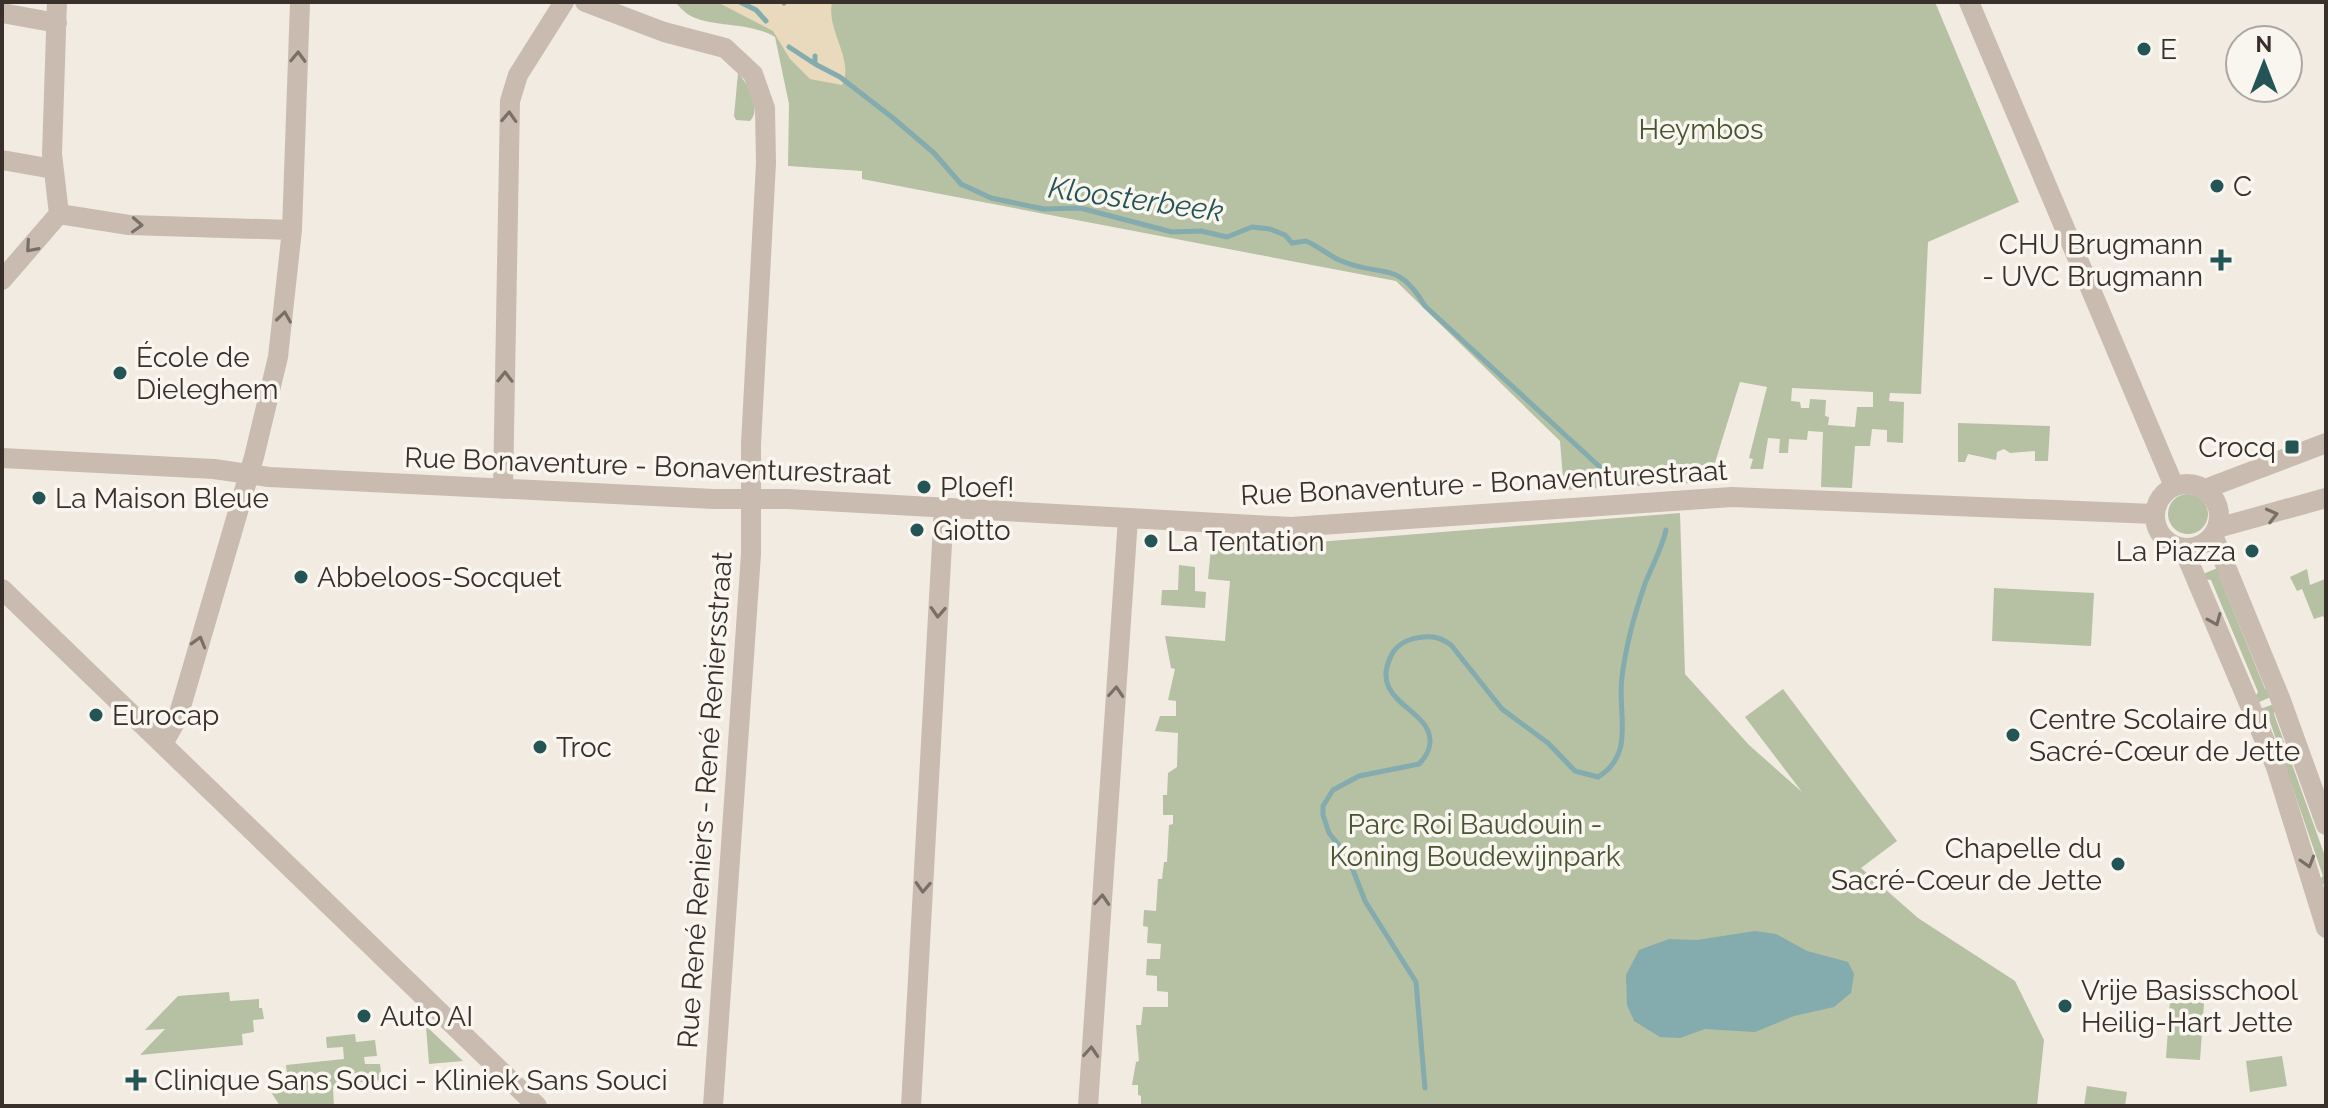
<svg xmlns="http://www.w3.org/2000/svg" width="2328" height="1108" viewBox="0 0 2328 1108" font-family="Raleway,sans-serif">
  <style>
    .green { fill: #b6c0a3; fill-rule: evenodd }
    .sand { fill: #e9dabd }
    .water { fill: #84abad }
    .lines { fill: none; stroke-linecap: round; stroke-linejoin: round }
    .stream { stroke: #84abad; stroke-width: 5 }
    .minor { stroke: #c9bbaf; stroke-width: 20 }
    .oneway { stroke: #7a6f67 }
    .poi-dot { fill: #255457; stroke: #f9f5ef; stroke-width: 3 }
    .labels { text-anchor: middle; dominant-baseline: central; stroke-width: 7; stroke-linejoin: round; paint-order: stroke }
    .poi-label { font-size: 28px; fill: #39302c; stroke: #f9f5ef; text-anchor: start }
    .park-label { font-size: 28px; fill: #485532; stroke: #f9f5ef }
    .street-label { font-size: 28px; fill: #39302c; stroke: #f9f5ef }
    .water-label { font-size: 30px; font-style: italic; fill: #255457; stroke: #f9f5ef }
  </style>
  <rect width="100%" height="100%" fill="#f2ebe2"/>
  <path class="green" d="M675,2H1935L2019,202L1928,242L1921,394L1890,393L1889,401L1904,402L1903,443L1887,442V430L1872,429L1870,446H1855L1852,488L1821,487L1823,432L1808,431L1807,440L1789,439L1788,453H1779L1780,439L1768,438L1763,469H1750L1753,459L1749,458L1767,387L1740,382L1709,482L1564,490L1560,441L1396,281L862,179V171L788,166L789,104L775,37C748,21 711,28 689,15C684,12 679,6 675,2ZM1792,388L1873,392V407H1857L1855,427L1828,425L1829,417L1825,416L1826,400L1810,399L1809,408H1801L1800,402L1791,401Z
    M738,73C748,84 762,109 750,121L736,120L734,116Z
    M1958,423L2050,426L2048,461H2035V451L2010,453L2004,449L1997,452L1996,460L1968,454L1965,462H1958Z
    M2168 514a20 20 0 1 1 40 0a20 20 0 1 1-40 0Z
    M1680,513L1685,674L1749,745L1802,792L1745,717L1783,689L1897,841L1861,868L1918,918L2015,981L2044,1040L2037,1106H1136L1141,1105V1096L1138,1095V1085H1132L1136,1062L1139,1061L1136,1025H1141L1143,1007H1168V992L1157,991V976L1146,975L1147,959H1160L1161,944L1147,943L1148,927L1143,926L1144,910L1156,911L1158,879H1162L1164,862H1167L1169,825L1173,824V815H1163V795H1167L1168,773L1177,767L1178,733L1155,731L1160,716H1176V701L1168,700L1175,669L1171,668L1165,636L1225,641L1230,581L1208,579L1212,538L1318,542Z
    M1179,565L1195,567V591L1206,592L1205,608L1161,605L1162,590H1178Z
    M2220,567L2219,575L2265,689L2271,690L2273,696L2257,703L2255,697L2258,692L2211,580L2204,579L2203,574Z
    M2307,569L2310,585L2325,579L2326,571V623L2323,616L2314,619L2302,589L2297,591L2290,577Z
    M1994,588L2094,593L2091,646L1992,641Z
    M2277,703L2274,714L2326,859V884L2320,885L2319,880L2323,876L2268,716L2262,714L2260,709Z
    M2171,986L2205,989L2200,1060L2166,1058Z
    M229,992L230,1001L259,999V1008H262L264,1019L253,1020L254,1032L242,1034L243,1045L140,1055L165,1029L145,1030L178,996Z
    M426,1026L463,1061L429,1064Z
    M355,1034L356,1042L375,1040L377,1056L364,1057L365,1064H380L382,1080L351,1083V1087L333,1089L334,1106H280L271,1092L289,1090L286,1065L344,1059L343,1047L327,1048L326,1037Z
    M2282,1056L2287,1086L2250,1092L2246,1061Z
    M2087,1086L2127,1092L2125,1106H2084Z"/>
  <path class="sand" d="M717,2H832C826,31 855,60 842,85L810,79L790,59L773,31Z"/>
  <path class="water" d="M1755,931L1776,934L1807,951L1848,962L1854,974L1851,993L1834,1007L1794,1016L1755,1032L1705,1029L1680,1038L1660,1037L1634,1021L1627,1005L1626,975L1639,950L1669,939L1697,940Z"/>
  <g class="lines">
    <path class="stream" d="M740,2L756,10L766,21
      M783,2L784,3
      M789,47L815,64
      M815,56V64L840,77L893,118L934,153L961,184L991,198L1044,209L1080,208L1172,232L1201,231L1227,237L1252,227L1270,229L1285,235L1292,243L1306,241C1318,246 1328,255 1339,260C1382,279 1397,258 1425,306L1601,468
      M1425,1088L1416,982L1365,901L1348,857L1329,833L1323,815V806L1333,790L1359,776L1419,764C1428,755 1433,743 1428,731C1418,706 1369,697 1392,654C1398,643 1411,638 1423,637C1435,636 1441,638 1451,645L1502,709L1548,743L1575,771L1598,777C1636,754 1617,714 1622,677C1626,644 1635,612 1646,581C1653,564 1662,548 1666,530"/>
    <path class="minor" d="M585,2L664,32L725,48L753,74L765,108L766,163L751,444V554L713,1106
      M1969,2L2174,486
      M2,13L57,23
      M2,160L53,169
      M59,214L129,225L292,230
      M2,280L59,214L52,154L57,2
      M2,458L214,469L269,477L714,499H788L1291,527L1732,497L2154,514
      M2155 516a32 32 0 1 1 64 0a32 32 0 1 1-64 0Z
      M503,489L510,101L518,75L564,2
      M2205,489L2326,443
      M2217,528L2326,498
      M2213,535L2280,698L2326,825
      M2183,548L2276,767L2326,928
      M2,589L537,1106
      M163,744L178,717L254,457L278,357L292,230L300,2
      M911,1106L944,507
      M1088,1106L1128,518"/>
  </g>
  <defs><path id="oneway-chevron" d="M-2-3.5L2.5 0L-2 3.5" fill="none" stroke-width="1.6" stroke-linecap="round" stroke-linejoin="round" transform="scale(2)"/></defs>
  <g class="oneway">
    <use href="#oneway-chevron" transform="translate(298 57) rotate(-88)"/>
    <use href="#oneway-chevron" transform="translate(509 117) rotate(-87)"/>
    <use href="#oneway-chevron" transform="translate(137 225) rotate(3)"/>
    <use href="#oneway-chevron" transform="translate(31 247) rotate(131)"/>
    <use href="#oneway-chevron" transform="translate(284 317) rotate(-82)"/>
    <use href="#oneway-chevron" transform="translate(505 377) rotate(-89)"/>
    <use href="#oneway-chevron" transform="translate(2272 515) rotate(-14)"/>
    <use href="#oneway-chevron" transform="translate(938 612) rotate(93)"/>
    <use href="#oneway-chevron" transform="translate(2215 620) rotate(67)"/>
    <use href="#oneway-chevron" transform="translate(199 642) rotate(-74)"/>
    <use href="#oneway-chevron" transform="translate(1116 692) rotate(-86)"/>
    <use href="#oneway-chevron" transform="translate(2308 862) rotate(73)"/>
    <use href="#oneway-chevron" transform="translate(923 887) rotate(93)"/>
    <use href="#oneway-chevron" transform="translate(1102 900) rotate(-86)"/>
    <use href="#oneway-chevron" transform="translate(1091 1052) rotate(-86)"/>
  </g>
  <g class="poi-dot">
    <circle cx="2144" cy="49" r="8"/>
    <circle cx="2217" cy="186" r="8"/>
    <path d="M2217 248h8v8h8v8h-8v8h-8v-8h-8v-8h8z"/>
    <circle cx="120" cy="373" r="8"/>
    <rect x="2284" y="439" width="16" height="16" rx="4"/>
    <circle cx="924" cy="487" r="8"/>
    <circle cx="39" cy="498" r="8"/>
    <circle cx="917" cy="530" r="8"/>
    <circle cx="1151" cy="541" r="8"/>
    <circle cx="2252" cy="551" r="8"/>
    <circle cx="301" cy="577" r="8"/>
    <circle cx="96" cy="715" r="8"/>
    <circle cx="2013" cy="735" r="8"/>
    <circle cx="540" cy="747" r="8"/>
    <circle cx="2118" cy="864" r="8"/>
    <circle cx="2065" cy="1006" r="8"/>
    <circle cx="364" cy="1016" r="8"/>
    <path d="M132 1068h8v8h8v8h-8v8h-8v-8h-8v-8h8z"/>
  </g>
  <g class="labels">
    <g class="poi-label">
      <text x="2160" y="49">E</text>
      <text x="2233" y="186">C</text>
      <text x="2203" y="244" text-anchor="end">CHU Brugmann<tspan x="2203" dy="32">- UVC Brugmann</tspan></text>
      <text x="136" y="357">École de<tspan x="136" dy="32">Dieleghem</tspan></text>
      <text x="2276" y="447" text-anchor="end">Crocq</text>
      <text x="940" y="487">Ploef!</text>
      <text x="55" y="498">La Maison Bleue</text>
      <text x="933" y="530">Giotto</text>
      <text x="1167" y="541">La Tentation</text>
      <text x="2236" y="551" text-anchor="end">La Piazza</text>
      <text x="317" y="577">Abbeloos-Socquet</text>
      <text x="112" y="715">Eurocap</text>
      <text x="2029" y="719">Centre Scolaire du<tspan x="2029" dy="32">Sacré-Cœur de Jette</tspan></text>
      <text x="556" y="747">Troc</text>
      <text x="2102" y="848" text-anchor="end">Chapelle du<tspan x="2102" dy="32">Sacré-Cœur de Jette</tspan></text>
      <text x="2081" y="990">Vrije Basisschool<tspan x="2081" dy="32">Heilig-Hart Jette</tspan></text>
      <text x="380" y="1016">Auto AI</text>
      <text x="154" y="1080">Clinique Sans Souci - Kliniek Sans Souci</text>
    </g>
    <g class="park-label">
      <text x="1701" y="129">Heymbos</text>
      <text x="1475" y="824">Parc Roi Baudouin -<tspan x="1475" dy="32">Koning Boudewijnpark</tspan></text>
    </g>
    <g class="street-label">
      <text transform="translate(648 466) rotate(2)">Rue Bonaventure - Bonaventurestraat</text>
      <text transform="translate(1484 483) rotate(-3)">Rue Bonaventure - Bonaventurestraat</text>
      <text transform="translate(705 800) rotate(-86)">Rue René Reniers - René Reniersstraat</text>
    </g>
    <g class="water-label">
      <text transform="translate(1136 199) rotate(8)">Kloosterbeek</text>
    </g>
  </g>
  <rect width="2328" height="1108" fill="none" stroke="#39302c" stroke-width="8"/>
  <g transform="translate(2264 64)"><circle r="38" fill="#f9f5ef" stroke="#aca6a1" stroke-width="2"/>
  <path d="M0-6L14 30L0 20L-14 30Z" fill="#255457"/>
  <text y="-12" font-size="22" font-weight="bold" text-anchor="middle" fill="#39302c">N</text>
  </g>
</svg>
